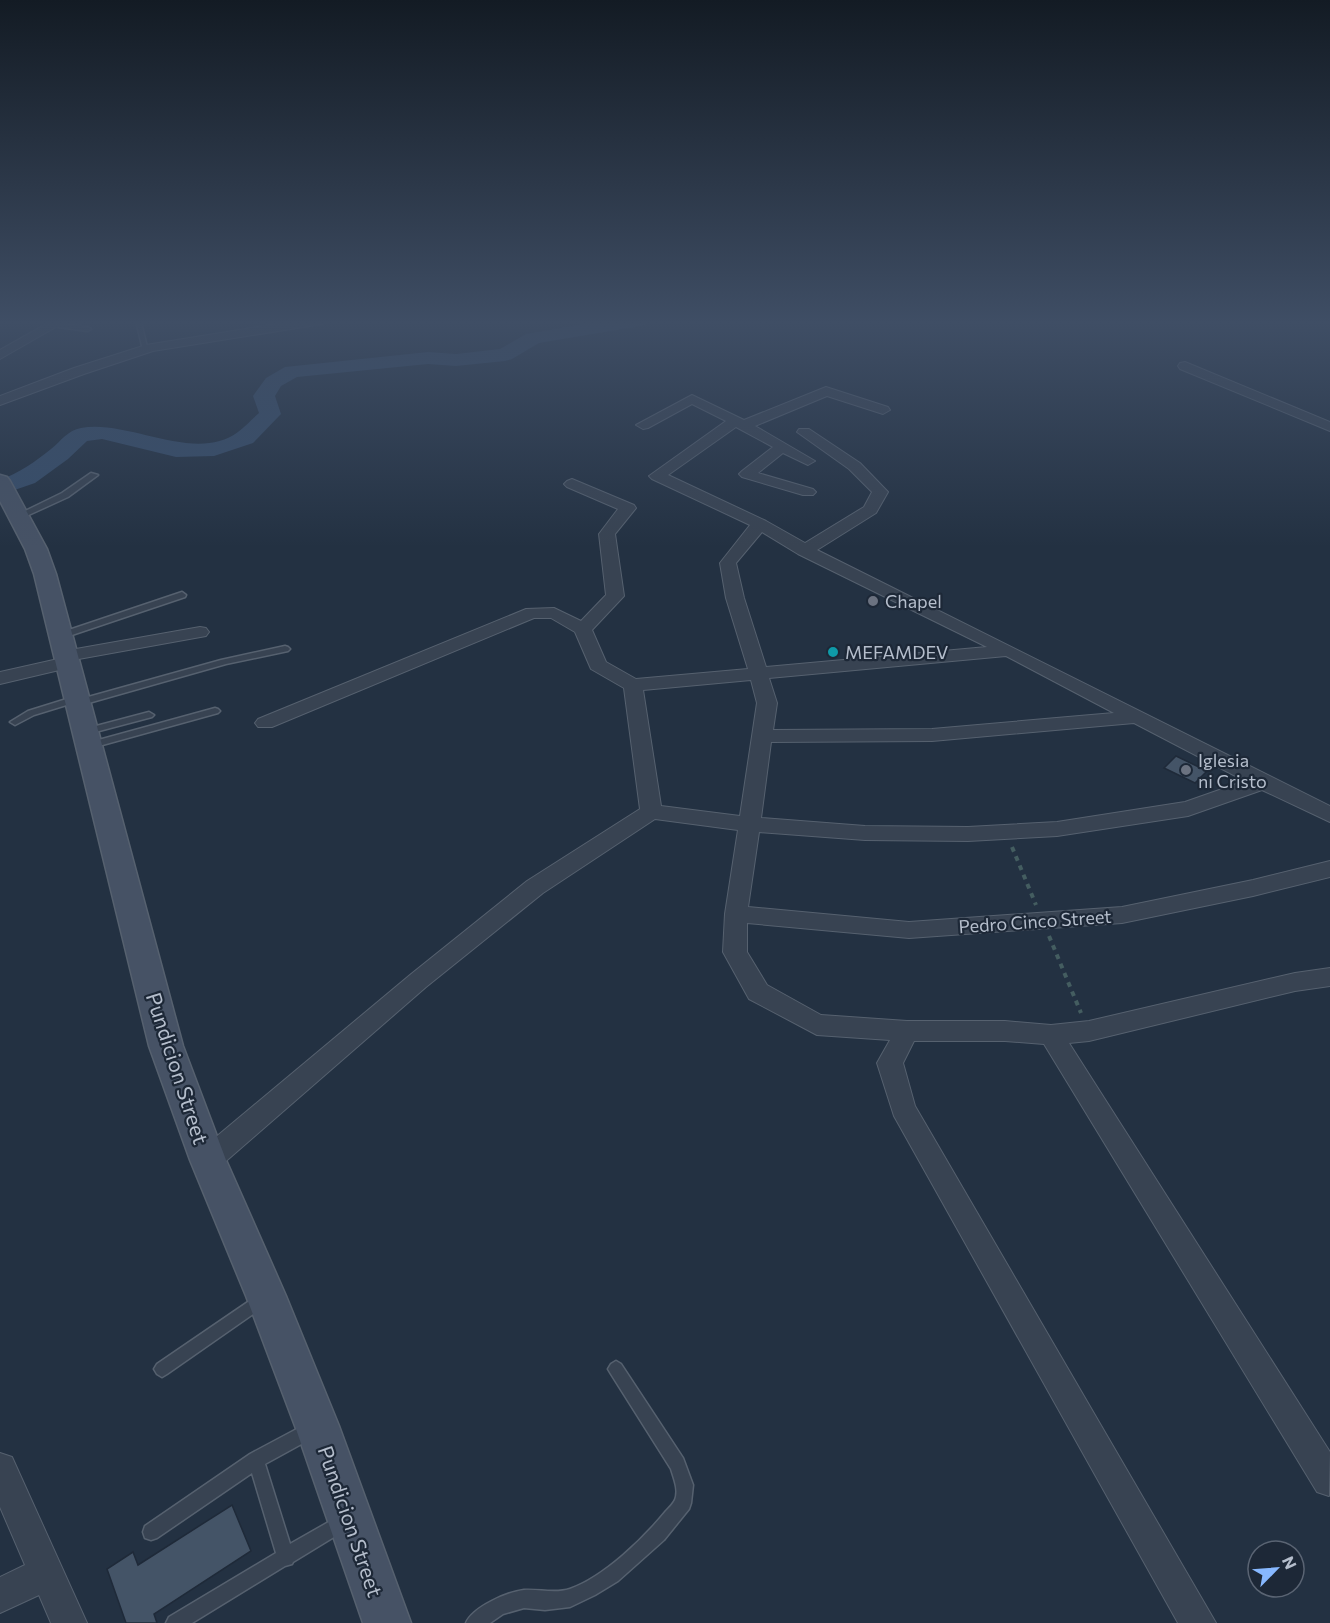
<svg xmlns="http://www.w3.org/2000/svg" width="1330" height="1623" viewBox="0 0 1330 1623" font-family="Commissioner,sans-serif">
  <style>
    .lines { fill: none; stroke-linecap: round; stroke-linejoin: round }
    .river { fill: #364d6a; fill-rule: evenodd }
    .building { fill: #445467; stroke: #1f2a39; stroke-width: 1.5 }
    .lane-casing { stroke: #56616f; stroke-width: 3 }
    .street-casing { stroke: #56616f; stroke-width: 2 }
    .secondary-casing { stroke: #56616f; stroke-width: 3 }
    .path { stroke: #445d60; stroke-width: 4; stroke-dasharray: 5 5; stroke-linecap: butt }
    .lane { fill: #384352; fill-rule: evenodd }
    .street { fill: #384352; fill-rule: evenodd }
    .secondary { fill: #465265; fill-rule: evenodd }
    .worship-dot { fill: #6b7280; stroke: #1d2837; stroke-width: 2 }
    .culture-dot { fill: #0f9aa8; stroke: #1d2837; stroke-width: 2 }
    .labels { text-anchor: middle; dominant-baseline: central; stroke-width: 4.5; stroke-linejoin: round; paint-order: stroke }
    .poi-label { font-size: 18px; fill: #b5becc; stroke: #1d2837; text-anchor: start }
    .street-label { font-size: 18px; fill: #b5becc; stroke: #1d2837 }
    .near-street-label { font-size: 21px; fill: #b5becc; stroke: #1d2837 }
  </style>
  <rect width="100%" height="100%" fill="#233142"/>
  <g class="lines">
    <path class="river" d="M607,320H650L647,324L640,326L539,343L512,359L505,361L456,366L428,364L297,377L281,386L275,396L281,414L253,443L214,456L176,457L102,439L87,441L68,459L35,483L0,495V480C19,473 35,462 51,449C61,441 68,430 81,428C128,419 195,464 238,432C246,426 252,419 259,413L253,396L266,378L285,367L428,352L456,354L500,349L526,334Z"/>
  </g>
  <path class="building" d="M1176,756L1207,771L1195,783L1164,768Z
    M232,1505L251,1551L154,1614L157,1623H126L107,1569L133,1552L138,1565Z"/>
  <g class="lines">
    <g class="lane-casing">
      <path id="lane" d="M136,321L141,322L148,351L143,350Z
        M52,323L88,327L91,329L88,331L50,326V324Z
        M91,473L98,475L68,497L22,518H16L15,516L62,493Z
        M182,592L186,595L185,597L63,638L60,639L56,636L57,634Z
        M285,646L288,647L290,649L288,651L226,664L78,706L73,703L34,715L15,725L10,722L28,711L73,697H79L81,699L221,660Z
        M215,708L218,709L220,711L218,713L88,749L83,746L84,744Z
        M149,712L154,715L152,717L84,735L79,732L81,730Z
        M261,1293L266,1295L268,1300L266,1305L167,1374L162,1377L157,1374L154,1369L157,1364Z
        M616,1361L621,1364L683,1458L693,1485L691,1503L689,1509L664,1540L618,1581L595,1595L570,1607L545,1610L524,1608L503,1614L490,1623H466C473,1607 507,1592 524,1590C540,1589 555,1594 570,1589C604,1577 644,1538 666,1511C669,1508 673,1504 675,1500C679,1490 674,1479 671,1469L611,1374L608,1369L611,1364Z
        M310,1422L316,1424L318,1430L316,1436L265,1464L290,1544L341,1515L347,1517L349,1523L347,1529L293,1562L292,1564L285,1566L192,1623H166L169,1617L276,1553L252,1473L157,1538L151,1540L145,1538L143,1532L145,1526L250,1454Z"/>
    </g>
    <g class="street-casing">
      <path id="street" d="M53,320H68L0,359V350Z
        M301,320H328L322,324L153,351L84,374L0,405V396L74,368L146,345Z
        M1185,362L1330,422V431L1180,369L1178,366L1180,363Z
        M826,387L888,407L890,410L883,414L827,396L755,426L815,461L808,465L783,453L758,473L813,489L816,492L813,495H803L742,477L739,474L742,471L773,447L736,427L668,475L766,521L805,543L864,507L872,492L849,469L797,432L799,429H809L860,463L888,492L876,513L817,550L1330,806V822L1262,790L1188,816L1057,836L968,841L865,840L759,832L748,907L909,922L1122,907L1253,880L1330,861V877L1253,896L1122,923L909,938L747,923V952L767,985L821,1015L907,1021H1005L1051,1025L1089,1021L1295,973L1330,968V986L1295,991L1089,1041L1069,1043L1330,1452L1329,1496L1317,1492L1044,1044L1005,1041H914L903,1063L915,1106L1216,1623H1178L894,1116L877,1063L890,1040L817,1035L749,999L723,952L725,914L738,830L655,819L543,893L426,987L218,1168L208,1172L198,1168L194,1160L198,1152L410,975L527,881L640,809L624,688L591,669L575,632L551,618H534L272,727H258L255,723L258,719L526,609L554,608L581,621L606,595L599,534L618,509L567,487L564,484L567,481L572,479L634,505L636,508L615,534L624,596L592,630L606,662L636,679L748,669L726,598L720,563L750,525L652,479L649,476L726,421L692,404L648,428L643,429L636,425L692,395L744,420ZM762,532L798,554L987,647L766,667L744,598L736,563ZM1006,656L1114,713L932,729L773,730L777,703L769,678ZM751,680L757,703L740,816L661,806L643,690ZM1134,723L1245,781L1185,802L1057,822L968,827L865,826L761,818L771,742L932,741Z
        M200,627L206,628L209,632L206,636L73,660L75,663L72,667L0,684V672L58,659L56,656L59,652Z
        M0,1453L12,1457L87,1623H51L39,1595L0,1613V1577L25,1565L0,1507Z"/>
    </g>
    <g class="secondary-casing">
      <path id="secondary" d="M0,475L7,477L10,481L47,549L56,574L183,1046L226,1160L286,1296L339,1426L411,1623H363L295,1426L246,1296L190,1160L149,1046L34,574L25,549L0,501Z"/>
    </g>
    <path class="path" d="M1012,847L1036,905
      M1049,936L1081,1013"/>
    <use href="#lane" class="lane"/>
    <use href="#street" class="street"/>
    <use href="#secondary" class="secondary"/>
  </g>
  <linearGradient id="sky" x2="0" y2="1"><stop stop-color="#131b24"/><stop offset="0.59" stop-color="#3f4e65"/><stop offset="1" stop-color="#3f4e65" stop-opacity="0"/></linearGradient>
  <rect width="1330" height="547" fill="url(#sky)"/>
  <g class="worship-dot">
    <circle cx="873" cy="601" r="6"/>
    <circle cx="1186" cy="770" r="6"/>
  </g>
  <circle class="culture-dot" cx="833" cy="652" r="6"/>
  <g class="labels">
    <g class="poi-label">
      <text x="885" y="601">Chapel</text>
      <text x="845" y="652">MEFAMDEV</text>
      <text x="1198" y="760">Iglesia<tspan x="1198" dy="21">ni Cristo</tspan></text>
    </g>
    <g class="street-label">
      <text transform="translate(1035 921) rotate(-4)">Pedro Cinco Street</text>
    </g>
    <g class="near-street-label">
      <text transform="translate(178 1068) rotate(72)">Pundicion Street</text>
      <text transform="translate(351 1521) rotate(71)">Pundicion Street</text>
    </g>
  </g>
  <g transform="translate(1276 1569) rotate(65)"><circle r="28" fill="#1d2837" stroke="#5a6473" stroke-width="1.5"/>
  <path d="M0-4.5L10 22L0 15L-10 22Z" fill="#87b8ff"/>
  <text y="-9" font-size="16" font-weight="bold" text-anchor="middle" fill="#b5becc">N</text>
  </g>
</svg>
